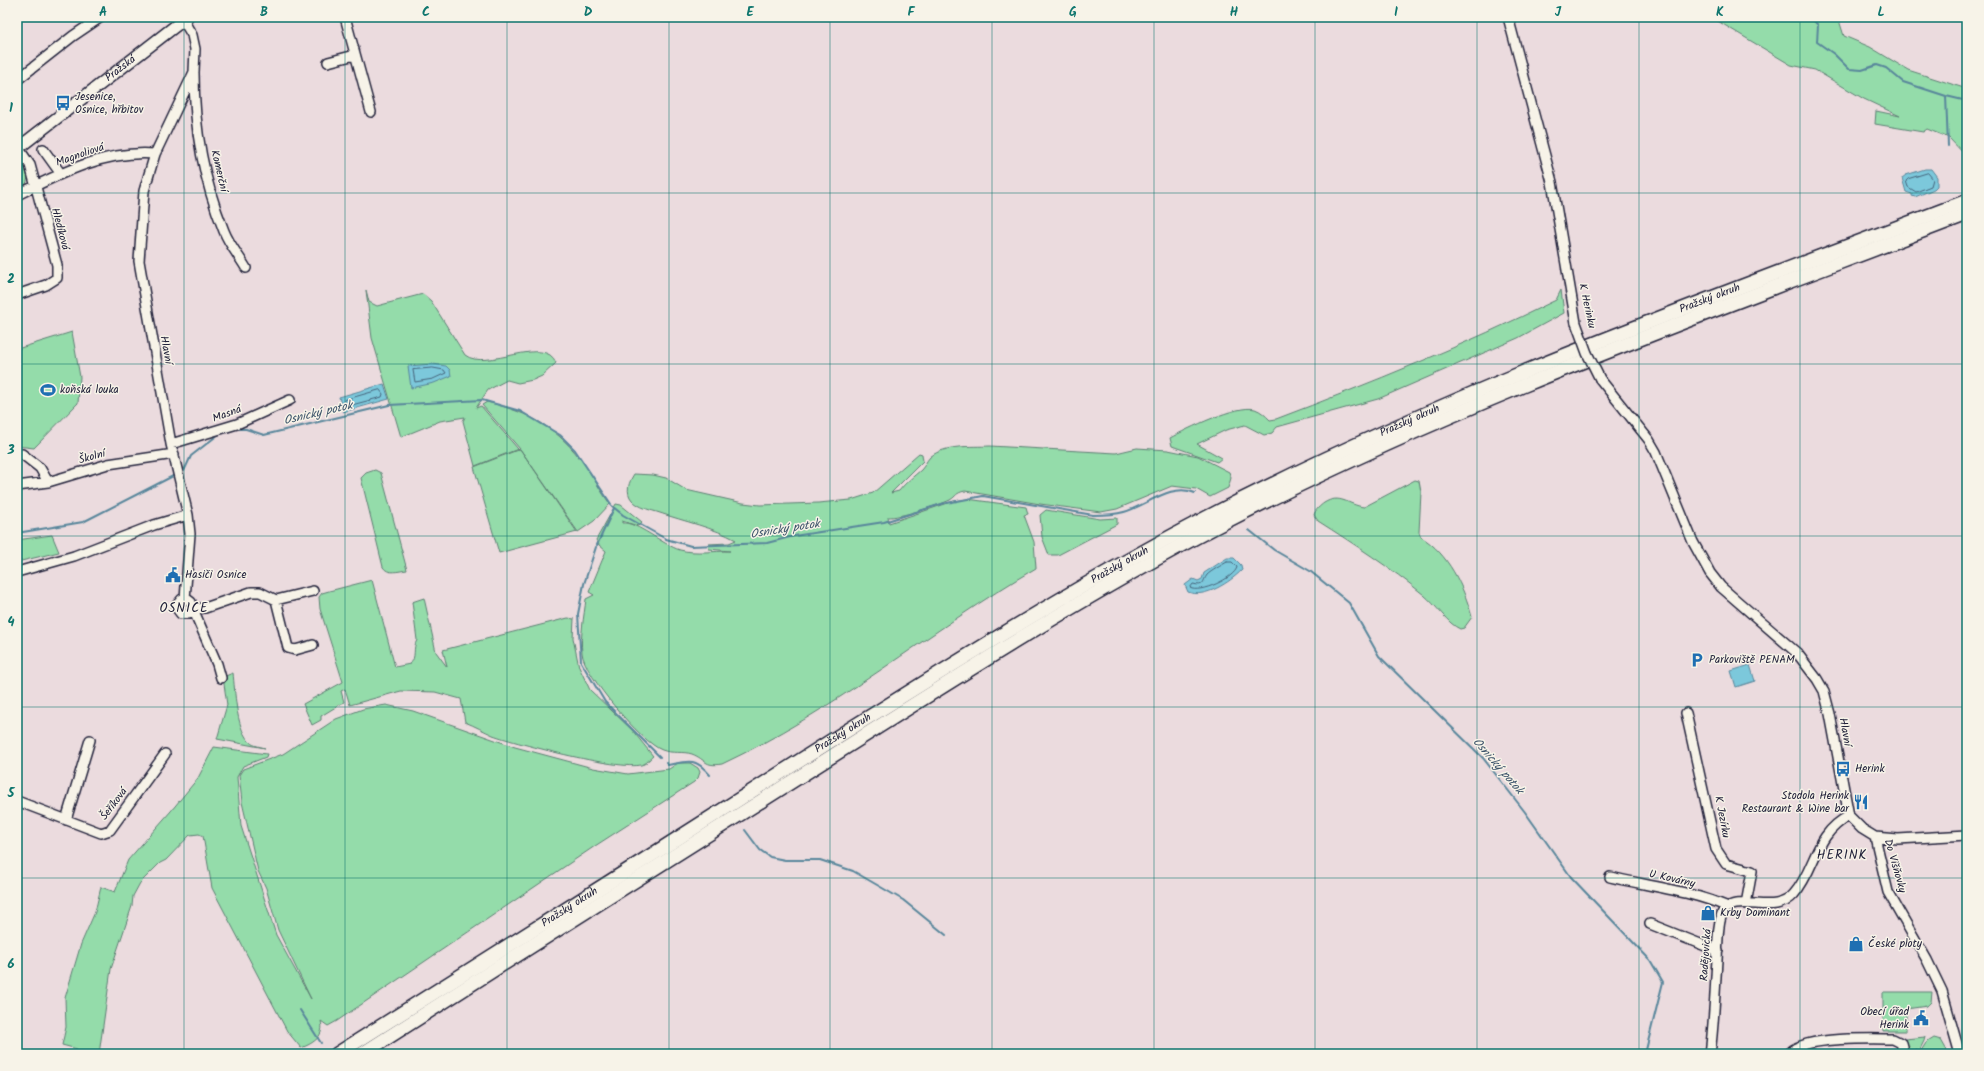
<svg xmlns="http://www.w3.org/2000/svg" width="1984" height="1071" viewBox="0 0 1984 1071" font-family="Kalam,sans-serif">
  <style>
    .green { fill: #94dcaa; stroke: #5b7f72 }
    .water { fill: #7cc8db; stroke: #58869b }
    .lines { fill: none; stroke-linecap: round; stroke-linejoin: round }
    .shore { stroke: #46647b; stroke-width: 1 }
    .stream { stroke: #58869b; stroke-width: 2 }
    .minor-casing { stroke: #22223b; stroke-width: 12 }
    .major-casing { stroke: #22223b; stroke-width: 14 }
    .highway-casing { stroke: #22223b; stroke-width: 16 }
    .minor { stroke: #f7f3e8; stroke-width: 9 }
    .major { stroke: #f7f3e8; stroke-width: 11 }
    .highway { stroke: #f7f3e8; stroke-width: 13 }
    .minor-bridge-casing { stroke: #22223b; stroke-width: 12; stroke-linecap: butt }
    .minor-bridge { stroke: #f7f3e8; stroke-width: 9 }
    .grid { fill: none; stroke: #0f766e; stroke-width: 1; stroke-opacity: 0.55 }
    .labels { text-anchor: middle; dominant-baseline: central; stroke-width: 3; stroke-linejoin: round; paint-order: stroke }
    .street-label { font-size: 11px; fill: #22223b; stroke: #f7f3e8 }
    .poi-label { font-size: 11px; fill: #22223b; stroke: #f7f3e8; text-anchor: start }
    .water-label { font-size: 12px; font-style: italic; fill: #3d546b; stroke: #f7f3e8 }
    .quarter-label { font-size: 13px; letter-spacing: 1px; fill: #22223b; stroke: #f7f3e8 }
    .neatline { fill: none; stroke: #0f766e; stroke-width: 1.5 }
    .grid-label { font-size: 13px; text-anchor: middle; font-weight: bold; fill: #0f766e }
  </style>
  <rect width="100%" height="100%" fill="#ebdbde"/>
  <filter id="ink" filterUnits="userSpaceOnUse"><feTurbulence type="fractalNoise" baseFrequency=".025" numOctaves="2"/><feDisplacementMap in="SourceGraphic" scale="8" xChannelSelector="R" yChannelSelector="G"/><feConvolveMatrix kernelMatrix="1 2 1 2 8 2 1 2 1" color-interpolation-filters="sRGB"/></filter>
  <g filter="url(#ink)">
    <path class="green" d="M1711,17H1838L1844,36L1870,47L1908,70L1967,89V110H1965L1963,115L1967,120V157L1949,138L1927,129L1923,132L1875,124L1876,111L1900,116L1864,99L1815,70L1791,65Z
      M17,163L24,165L28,178L26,184L17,189Z
      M366,290L369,302L377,306L423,294L431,301L465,355C486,372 546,334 556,363L542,376L533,380L518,383L507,380L488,390L476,408L481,406L518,449L475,466L463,421L465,417L440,421L401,437L372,338Z
      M1561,290L1564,313L1518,338L1378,399L1277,427L1272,433L1264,435L1245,425L1226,430L1197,444L1222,458L1217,462L1172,446L1170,438C1187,429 1237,404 1255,409C1261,411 1265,415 1270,420L1276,419C1371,383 1465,345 1556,300Z
      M72,332L80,377L78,403L34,448L17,446V349Z
      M487,402C531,413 558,428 585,465C594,478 601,492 610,504L594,521L578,532L520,449L577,532L499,553L474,467L520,449L482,405Z
      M990,446L1116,453L1137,448L1168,450L1198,456L1229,472L1231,478L1228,488L1210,497L1196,489L1172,486L1117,509L1101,512L1040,504L965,491C955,493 957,496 950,500C940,505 898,518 888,517L889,523L954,501L967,499L1026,507L1028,514L1024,515L1034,542L1036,568C930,630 835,711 722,764C704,767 707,760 692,754C683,751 672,754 662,750C642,743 584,675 582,653C580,635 584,617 586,599L594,595L589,592L606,551L599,545L596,540L616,504L621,505L642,522L638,526L622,521V523C636,521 663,545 680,550C695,554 714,551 730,551L709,549L708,544L729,543L736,540C715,528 683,521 660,513C651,510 639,508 632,500C625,492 629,482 634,474L653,475L666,478L686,490L743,503L760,505L818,503L851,500L873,493L919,453L922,454L923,461L891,493L899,491C906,482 913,477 921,470C925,466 926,461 930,457C946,444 971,447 990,446Z
      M375,470L381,473L407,570C398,571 388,575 383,567L361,478L366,473Z
      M1415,480L1419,481L1421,492L1419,532L1421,537C1448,553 1464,587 1472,617L1464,628L1460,629C1448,624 1436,605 1424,595C1391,568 1354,544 1318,521L1314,515C1315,510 1320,506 1324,503C1340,493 1348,505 1364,507Z
      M1046,510L1100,519L1117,518V524L1058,555H1049L1042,537L1040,515Z
      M52,535L59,552L17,562V540Z
      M372,580L395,667L410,664C417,657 412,649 417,640L412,602L424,598L436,652L447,667L443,650L568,618L574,619L573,638L579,667L590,690L632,730L653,756C650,758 647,763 644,764C627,773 515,743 493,735C484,731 475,726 465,722L461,699L435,692L401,691L350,705L345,689L341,691L344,702L321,716V720L312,725L303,704L343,682L320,609L319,597L322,593L329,591Z
      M233,673C235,691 236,726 248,740C252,746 259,746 265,748L217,739L227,705L223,677Z
      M386,705L413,711L515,747L593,768L628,774L669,769L678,763H690L698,768L700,772L698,778L694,782L595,846L337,1021L328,1026L321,1021C325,1036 314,1043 301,1048L287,1031L212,888L203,836L199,834L190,835L166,860L160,863L140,883L133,896L132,906L111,969L99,1054H77V1049L62,1045L66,1027L65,998L81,944L95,912L101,887L115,892L128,860L171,811L198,778L214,747L267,754L266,757L243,766L237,777L241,826L276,935L311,999L278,930L266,888L258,871L242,802L239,775L243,769L283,754L336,719L363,709Z
      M1883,992H1932L1931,1002L1927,1006L1906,1009V1031H1883Z
      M1925,1037L1924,1041L1919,1051L1915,1049L1913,1054H1908L1905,1039Z
      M1934,1038L1941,1040L1949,1054H1919L1926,1043Z"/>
    <path class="water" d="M1925,169H1931L1937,177V186L1934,189L1915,197L1912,196V194L1906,192L1902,178L1906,175Z
      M433,364L446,366L450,370L451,376L434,383L411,388L408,366Z
      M384,384L389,399L343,412L339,397Z
      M1227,558H1234L1241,565L1242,570C1230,582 1205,599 1188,592L1185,585L1193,579L1198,581L1202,579L1204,573Z
      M1750,665L1755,681L1736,687L1731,671Z"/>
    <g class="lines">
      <path class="shore" d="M1928,173L1933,179L1931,186L1916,192L1908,187L1906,181L1908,179Z
        M433,368L444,370L446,373L433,379L415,382L413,370Z
        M380,390L383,394L382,397L348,406L345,405V400Z
        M1227,562H1232L1237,567C1235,578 1199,594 1190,588L1193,584C1205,587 1202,582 1207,575C1211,571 1222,565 1227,562Z"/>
      <path class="stream" d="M1807,17L1814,21L1818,25L1817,42L1834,54L1849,69L1862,70L1877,65L1886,68L1903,82L1946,96L1967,101
        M1946,96L1948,146
        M235,429H246L264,435L389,405L482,400L520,411L560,435L575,450L611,504
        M181,472L184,471L191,456L219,434
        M947,503L983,496L1093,515C1104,515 1114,515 1124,512C1146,506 1172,482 1195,493
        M612,506L623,515L666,539L691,546L767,543L794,536L884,522L945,503
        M1249,530L1274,550L1310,571L1349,603L1379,656L1483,758L1525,812L1571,877L1650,960L1663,982L1645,1054
        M17,533L83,522L175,475
        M597,545L614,508
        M596,547L584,584L578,614L581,662L605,702L660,757
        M666,763L668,765C688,761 695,757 710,775
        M745,830L760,850L770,857L785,860H820L853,871L903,900L946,935
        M300,1010L321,1043"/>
      <g class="minor-casing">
        <path id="minor" d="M345,17L371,112
          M1508,17L1552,182L1576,323
          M183,20L192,35L195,49L194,72L155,154L144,191L139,261L171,444L188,515L190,534L185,599
          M328,62L355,55
          M194,73C194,126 204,182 224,231C229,244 239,256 246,268
          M17,80L73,36L101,17
          M17,146L30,165L57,265V278L46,285L17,295
          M43,149L61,174
          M17,195C61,173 105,150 155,154
          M1600,379L1649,440L1656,452L1693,542L1710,573L1721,587L1797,653L1817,679L1824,691L1830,714L1849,816L1862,829L1875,837L1898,839L1967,835
          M171,444L237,424L290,400
          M17,455L22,454L40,468L48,482
          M17,486L48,482L108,464L174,454
          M17,572L74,556L154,525L188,515
          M276,600L288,648L295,650L313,645
          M193,609L205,608L251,592H260L276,600L313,591
          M193,609L189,614H181L178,610L177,605L182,599H187L191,602L193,609L217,664L221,678
          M1686,713L1716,849L1726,864L1752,871L1746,904
          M17,801L101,833L110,830L165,754
          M66,820L90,740
          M1875,837L1888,892L1927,960L1942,991L1960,1054
          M1610,877C1649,886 1691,891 1728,907
          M1650,924L1718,951
          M1710,1054C1714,1023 1715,991 1717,960C1718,946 1717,930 1721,917C1722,910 1729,905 1736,904C1755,901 1779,912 1794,894C1816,869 1814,834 1849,816
          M1789,1054C1800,1036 1872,1039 1893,1039L1901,1043L1904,1054"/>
      </g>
      <g class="major-casing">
        <g id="major">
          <path id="s1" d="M17,149L187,17"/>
        </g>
      </g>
      <g class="highway-casing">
        <g id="highway">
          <path id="s2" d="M337,1054C500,952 661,849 823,746C949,667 1074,587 1206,518C1450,391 1710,299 1967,201"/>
          <path d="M362,1054C508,960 655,868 802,775C938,689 1074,601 1217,526C1458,401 1714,311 1967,214"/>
        </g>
      </g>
      <use href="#minor" class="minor"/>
      <use href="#major" class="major"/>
      <use href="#highway" class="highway"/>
      <g class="minor-bridge-casing">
        <path id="minor-bridge" d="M1576,323L1587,353L1600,379"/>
      </g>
      <use href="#minor-bridge" class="minor-bridge"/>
    </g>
  </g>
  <path class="grid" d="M184,17V1054M345,17V1054M507,17V1054M669,17V1054M830,17V1054M992,17V1054M1154,17V1054M1315,17V1054M1477,17V1054M1639,17V1054M1800,17V1054M17,193H1967M17,364H1967M17,536H1967M17,707H1967M17,878H1967"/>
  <defs>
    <g id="bus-bare" transform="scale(1.2)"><path d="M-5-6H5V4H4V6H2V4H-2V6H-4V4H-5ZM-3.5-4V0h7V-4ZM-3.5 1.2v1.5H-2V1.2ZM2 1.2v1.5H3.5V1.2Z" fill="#1f6fb2" stroke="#f7f3e8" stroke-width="2.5" paint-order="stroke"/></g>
    <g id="stadium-bare" transform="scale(1.2)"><path d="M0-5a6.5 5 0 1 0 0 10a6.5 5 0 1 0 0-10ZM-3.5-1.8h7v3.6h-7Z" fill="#1f6fb2" stroke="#f7f3e8" stroke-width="2.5" paint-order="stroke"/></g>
    <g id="civic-bare" transform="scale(1.2)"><path d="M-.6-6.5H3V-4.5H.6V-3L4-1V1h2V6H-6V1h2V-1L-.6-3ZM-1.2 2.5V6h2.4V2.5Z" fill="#1f6fb2" stroke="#f7f3e8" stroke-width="2.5" paint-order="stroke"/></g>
    <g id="parking-bare" transform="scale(1.2)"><path d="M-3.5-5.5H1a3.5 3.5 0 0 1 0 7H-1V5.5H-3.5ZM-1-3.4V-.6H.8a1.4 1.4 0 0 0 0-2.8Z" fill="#1f6fb2" stroke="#f7f3e8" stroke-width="2.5" paint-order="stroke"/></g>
    <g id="restaurant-bare" transform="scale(1.2)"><path d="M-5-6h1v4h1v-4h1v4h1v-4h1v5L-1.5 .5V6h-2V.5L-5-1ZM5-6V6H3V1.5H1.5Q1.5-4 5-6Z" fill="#1f6fb2" stroke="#f7f3e8" stroke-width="2.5" paint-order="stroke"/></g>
    <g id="shop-bare" transform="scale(1.2)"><path d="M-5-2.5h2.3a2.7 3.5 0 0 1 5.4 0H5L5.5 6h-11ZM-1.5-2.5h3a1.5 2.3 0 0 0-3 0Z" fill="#1f6fb2" stroke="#f7f3e8" stroke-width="2.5" paint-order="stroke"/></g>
  </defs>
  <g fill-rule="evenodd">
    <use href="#bus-bare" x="63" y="103"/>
    <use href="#stadium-bare" x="48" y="390"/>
    <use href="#civic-bare" x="173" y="575"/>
    <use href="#parking-bare" x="1697" y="660"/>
    <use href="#bus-bare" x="1843" y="769"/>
    <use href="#restaurant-bare" x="1861" y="802"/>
    <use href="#shop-bare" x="1708" y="913"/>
    <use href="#shop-bare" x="1856" y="944"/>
    <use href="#civic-bare" x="1921" y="1018"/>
  </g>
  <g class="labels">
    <g class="street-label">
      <text stroke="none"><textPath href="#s1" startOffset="131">Pražská</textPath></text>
      <text transform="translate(80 155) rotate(-19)">Magnoliová</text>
      <text transform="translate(219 171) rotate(77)">Komerční</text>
      <text transform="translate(60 229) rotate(75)">Hledíková</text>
      <text stroke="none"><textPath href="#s2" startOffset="1571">Pražský okruh</textPath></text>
      <text transform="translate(1587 306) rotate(78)">K Herinku</text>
      <text transform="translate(166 350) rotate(80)">Hlavní</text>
      <text transform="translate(227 414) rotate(-20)">Masná</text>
      <text stroke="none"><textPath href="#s2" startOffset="1247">Pražský okruh</textPath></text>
      <text transform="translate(92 457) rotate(-15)">Školní</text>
      <text stroke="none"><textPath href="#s2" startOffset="923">Pražský okruh</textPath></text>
      <text transform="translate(1845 732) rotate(80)">Hlavní</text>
      <text stroke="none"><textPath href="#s2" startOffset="599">Pražský okruh</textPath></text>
      <text transform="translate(114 804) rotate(-53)">Šeříková</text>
      <text transform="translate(1722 817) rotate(79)">K Jezírku</text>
      <text transform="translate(1895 866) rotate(74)">Do Višňovky</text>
      <text transform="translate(1672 879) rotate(13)">U Kovárny</text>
      <text stroke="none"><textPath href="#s2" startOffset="275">Pražský okruh</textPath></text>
      <text transform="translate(1706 955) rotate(-86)">Radějovická</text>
    </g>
    <g class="poi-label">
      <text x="75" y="97">Jesenice,<tspan x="75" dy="13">Osnice, hřbitov</tspan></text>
      <text x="60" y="390">koňská louka</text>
      <text x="185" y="575">Hasiči Osnice</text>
      <text x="1709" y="660">Parkoviště PENAM</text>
      <text x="1855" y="769">Herink</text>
      <text x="1849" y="796" text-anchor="end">Stodola Herink<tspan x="1849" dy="13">Restaurant &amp; Wine bar</tspan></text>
      <text x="1720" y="913">Krby Dominant</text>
      <text x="1868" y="944">České ploty</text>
      <text x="1909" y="1012" text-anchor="end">Obecí úřad<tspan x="1909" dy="13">Herink</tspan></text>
    </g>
    <g class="water-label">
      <text transform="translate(318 413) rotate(-13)">Osnický potok</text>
      <text transform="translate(785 529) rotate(-9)">Osnický potok</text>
      <text transform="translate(1498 766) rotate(49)">Osnický potok</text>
    </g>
    <g class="quarter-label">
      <text x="184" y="608">OSNICE</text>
      <text x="1842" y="855">HERINK</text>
    </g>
  </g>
  <rect width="1984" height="1071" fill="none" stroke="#f7f3e8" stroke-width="44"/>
  <rect x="22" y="22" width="1940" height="1027" class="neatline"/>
  <g class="grid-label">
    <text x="103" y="16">A</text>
    <text x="264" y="16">B</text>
    <text x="426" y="16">C</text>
    <text x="588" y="16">D</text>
    <text x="750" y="16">E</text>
    <text x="911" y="16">F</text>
    <text x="1073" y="16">G</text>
    <text x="1234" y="16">H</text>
    <text x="1396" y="16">I</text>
    <text x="1558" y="16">J</text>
    <text x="1720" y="16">K</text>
    <text x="1881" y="16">L</text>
    <text x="11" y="112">1</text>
    <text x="11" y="283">2</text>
    <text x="11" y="454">3</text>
    <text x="11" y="626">4</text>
    <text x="11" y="797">5</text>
    <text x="11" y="968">6</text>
  </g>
</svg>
